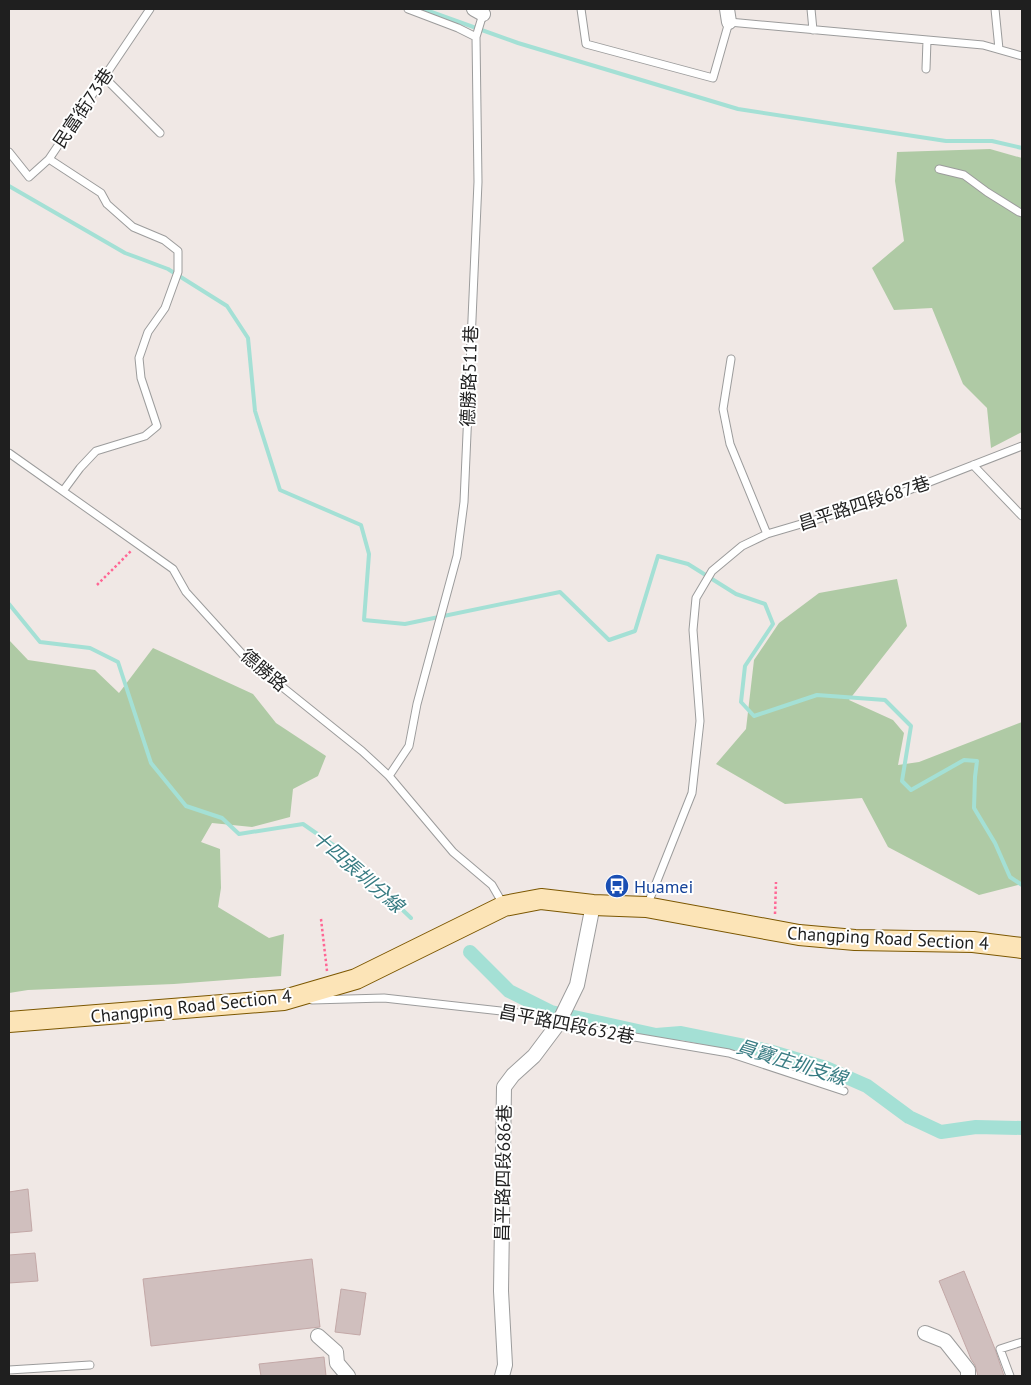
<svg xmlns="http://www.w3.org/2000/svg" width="1031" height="1385" viewBox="0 0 1031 1385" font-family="'PT Sans','Noto Sans TC',sans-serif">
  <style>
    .cemetery { fill: #afcaa5 }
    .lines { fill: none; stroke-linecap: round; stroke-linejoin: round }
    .stream { stroke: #a4e0d5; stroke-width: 4 }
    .canal { stroke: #a4e0d5; stroke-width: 14 }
    .building { fill: #d0bfbe; stroke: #c3a8a7 }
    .lane-casing { stroke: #9c9c9c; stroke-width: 9 }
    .street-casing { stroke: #9c9c9c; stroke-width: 16 }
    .secondary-casing { stroke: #7c5700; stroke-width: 22 }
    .path { stroke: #ff6795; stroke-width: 2.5; stroke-dasharray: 2.5 2.5; stroke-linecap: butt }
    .lane { stroke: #fff; stroke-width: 7 }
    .street { stroke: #fff; stroke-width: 14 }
    .secondary { stroke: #fce4b7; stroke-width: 20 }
    .labels { text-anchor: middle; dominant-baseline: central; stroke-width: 4; stroke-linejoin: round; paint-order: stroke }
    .street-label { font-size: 18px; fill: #1f1f1f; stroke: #fff }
    .transit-label { font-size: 18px; fill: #164399; stroke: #fff; text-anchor: start }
    .water-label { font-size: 19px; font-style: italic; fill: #377b82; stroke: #fff }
  </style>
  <rect width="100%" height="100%" fill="#f0e8e5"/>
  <path class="cemetery" d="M990,149L1022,158V432L991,448L987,408L963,384L932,308L894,310L872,268L904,241L895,181L897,152Z
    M897,579L907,626L849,700L893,720L904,733L898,765L919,762L1022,722V884L979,895L888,847L862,798L785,804L716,764L746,729L754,660L779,623L819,593Z
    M9,640L28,660L95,670L119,693L153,648L253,694L276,723L326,756L318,776L293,789L290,817L252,827L212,823L201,842L220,849L221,888L218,907L269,938L284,934L281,976L174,984L28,990L9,993Z"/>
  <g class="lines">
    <path class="stream" d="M423,9L518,43L738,109L946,141H992L1022,148
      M9,186L125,253L168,269L227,306L248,338L255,411L280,490L361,525L369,554L364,620L405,624L560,592L609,640L635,631L658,556L688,564L736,594L765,604L773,624L745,666L741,702L754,716L817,695L885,700L911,726L902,781L911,790L964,760L977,761L975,777L974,808L995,843L1010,877L1022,885
      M9,604L40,642L90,648L118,662L151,763L186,806L222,818L239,834L303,824L339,849L411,918"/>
    <path class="canal" d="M470,952L509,991L551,1012L656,1035L681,1033L769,1051L826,1068L867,1086L909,1117L941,1132L976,1127L1022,1128"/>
  </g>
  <path class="building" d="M28,1189L32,1231L9,1233V1192Z
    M35,1253L38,1281L9,1283V1255Z
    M312,1259L320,1327L151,1346L143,1279Z
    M964,1271L995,1349L1004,1376H978L975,1365L971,1359L939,1281Z
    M341,1289L366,1293L360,1335L335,1332Z
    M324,1357L326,1376H261L259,1364Z"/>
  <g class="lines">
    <g class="lane-casing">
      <path id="lane" d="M581,9L586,44L713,78L729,22L983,45L1022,56
        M811,9L813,30
        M995,9L999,49
        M476,37L483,14
        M926,69L927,40
        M104,77L160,133
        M9,152L29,177L49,159L150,9
        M49,159L101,193L107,204L133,227L164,240L178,251V272L165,308L148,332L139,358L141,378L157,426L145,436L96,451L80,468L63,491
        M939,169L964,175L987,192L1019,212L1022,213
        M731,359L723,409L730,444L767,534
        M9,453L173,569L186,592L245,657L362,751L389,776L453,852L492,885L503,904
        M973,465L1022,516
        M389,776L409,746L417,704L457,556L464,502L478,182L476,37L458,28L408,9
        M647,906L692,793L700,721L693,630L696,598L712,571L742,546L767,534L886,499L1022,446
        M312,1000L384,998L529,1014L558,1024L729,1053L844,1091
        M9,1370L90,1365
        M1010,1376L1000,1349L1022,1342"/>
    </g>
    <g class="street-casing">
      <path id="street" d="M474,9L483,14
        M727,9L729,22
        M925,1333L945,1341L968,1370V1376
        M318,1336L336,1352L337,1363L348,1376
        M502,1376L505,1365L501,1291L504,1087L513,1075L534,1056L558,1024L577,985L593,905"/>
    </g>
    <g class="secondary-casing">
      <path id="secondary" d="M9,1022L284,1000L356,979L504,906L541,899L593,905L646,907L799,935L855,940L973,942L1022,948"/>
    </g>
    <path class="path" d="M97,585L131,551
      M775,914L776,882
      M321,919L327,971"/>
    <use href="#lane" class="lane"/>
    <use href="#street" class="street"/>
    <use href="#secondary" class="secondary"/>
  </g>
  <defs>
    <g id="bus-disc" transform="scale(1.25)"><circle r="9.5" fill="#1a4fb4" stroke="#fff"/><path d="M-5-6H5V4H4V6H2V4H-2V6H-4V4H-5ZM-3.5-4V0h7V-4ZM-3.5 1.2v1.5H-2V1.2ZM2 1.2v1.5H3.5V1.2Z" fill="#fff"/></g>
  </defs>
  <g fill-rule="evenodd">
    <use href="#bus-disc" x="617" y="886"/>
  </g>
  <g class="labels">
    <g class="street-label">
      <text transform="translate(83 108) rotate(-56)">民富街73巷</text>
      <text transform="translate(469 376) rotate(-88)">德勝路511巷</text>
      <text transform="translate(864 503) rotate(-18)">昌平路四段687巷</text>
      <text transform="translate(264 670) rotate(40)">德勝路</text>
      <text transform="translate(888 938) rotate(3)">Changping Road Section 4</text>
      <text transform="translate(191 1006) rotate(-6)">Changping Road Section 4</text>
      <text transform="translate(567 1024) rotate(11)">昌平路四段632巷</text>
      <text transform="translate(503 1173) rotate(-89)">昌平路四段686巷</text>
    </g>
    <g class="transit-label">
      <text x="634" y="886">Huamei</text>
    </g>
    <g class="water-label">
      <text transform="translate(358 871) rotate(41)">十四張圳分線</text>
      <text transform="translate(792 1062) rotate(17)">員寶庄圳支線</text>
    </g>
  </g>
  <rect width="1031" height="1385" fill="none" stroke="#1f1f1f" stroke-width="20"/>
</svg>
